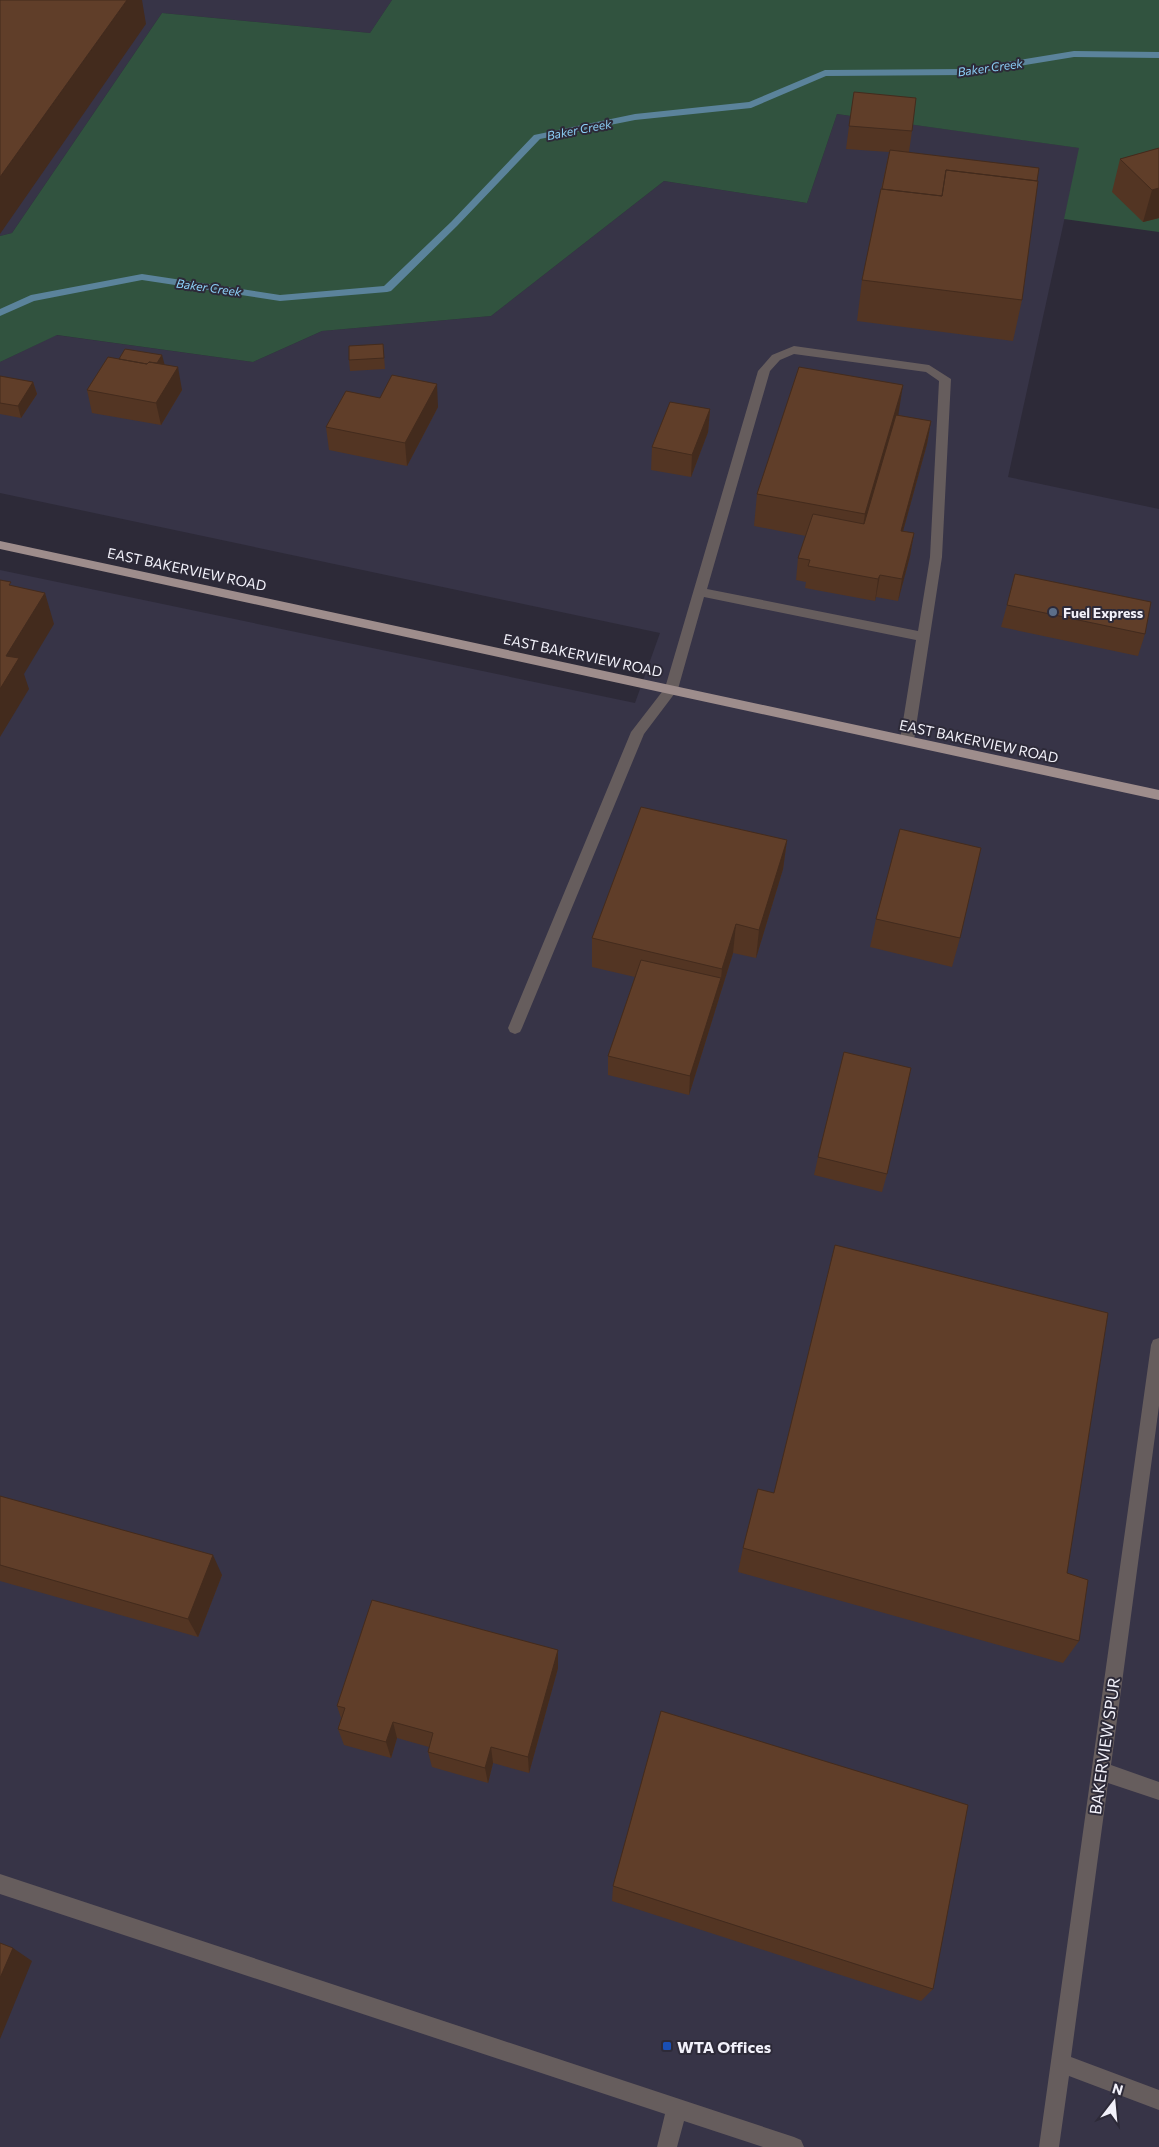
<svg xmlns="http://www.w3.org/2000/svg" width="1159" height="2147" viewBox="0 0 1159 2147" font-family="Commissioner,sans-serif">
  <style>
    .built { fill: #373447 }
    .green { fill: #31533f }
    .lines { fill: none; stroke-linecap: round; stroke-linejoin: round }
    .stream { fill: #5b839b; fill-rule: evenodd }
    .minor { fill: #665d5d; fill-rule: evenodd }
    .major { fill: #9e8d8c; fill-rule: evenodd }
    .wall { fill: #533523 }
    .shaded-wall { fill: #432b1d }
    .building { fill: #603e29; stroke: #432b1d }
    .service-dot { fill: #5c6f8a; stroke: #2d2a38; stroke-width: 2 }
    .transit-dot { fill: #1a4fb4; stroke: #2d2a38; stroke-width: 2 }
    .labels { text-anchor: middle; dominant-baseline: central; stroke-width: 4; stroke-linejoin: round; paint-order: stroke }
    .far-water-label { font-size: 12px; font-style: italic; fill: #8bcef6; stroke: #2d2a38 }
    .street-label { font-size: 14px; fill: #f2f1fa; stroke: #2d2a38 }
    .poi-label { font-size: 14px; font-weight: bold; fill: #f2f1fa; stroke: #2d2a38; text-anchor: start }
    .near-street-label { font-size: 16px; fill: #f2f1fa; stroke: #2d2a38 }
    .near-poi-label { font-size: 16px; font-weight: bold; fill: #f2f1fa; stroke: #2d2a38; text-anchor: start }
  </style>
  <rect width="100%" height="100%" fill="#2d2a38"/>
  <path class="built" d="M0,0H392L370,33L162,13L12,233L0,236Z
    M837,114L1080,148L1008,477L1159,509V2147H0V570L635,703L660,633L0,493V362L56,335L253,362L322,331L491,316L664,181L807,203Z"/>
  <path class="green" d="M392,0H1159V232L1064,219L1079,148L837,114L807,203L664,181L491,316L322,331L253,362L57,335L0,362V236L12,233L162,13L370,33Z"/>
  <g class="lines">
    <path class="stream" d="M1074,51L1159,52V58L1074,57L965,75L826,76L751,108L635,120L540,139L457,226L391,291L387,292L280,301L142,280L34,301L0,316V309L31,295L142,274L280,295L384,286L451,222L534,135L635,114L749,102L825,70L965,69Z"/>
    <path class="minor" d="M794,346L929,365L951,379L942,557L914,740L912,744H902L900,740L916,640L704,597L678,689L644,734L522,1028L520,1032L515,1034L510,1032L508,1028L631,732L665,688L758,371L772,355ZM794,354L926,372L939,381L930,557L918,631L707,589L770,371L780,360Z
      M1159,1338V1406L1111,1765L1159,1782V1800L1108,1783L1071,2057L1159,2090V2110L1069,2076L1059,2147H1039L1151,1345L1153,1340Z
      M0,1874L794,2137L801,2140L804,2147H763L684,2121L677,2147H657L665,2114L0,1894Z"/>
    <path class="major" d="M0,541L1159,790V800L0,549Z"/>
  </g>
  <path class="wall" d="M849,126L912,131L909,152L1022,300L1013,341L857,321L862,280L889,152L846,149Z
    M1159,148V218L1143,222L1112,192L1120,159Z
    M383,344L385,369L350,371L349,360Z
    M119,359L164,365L182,390L161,425L92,413L87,390Z
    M0,376L33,382L37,394L21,418L0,414Z
    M380,398L438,407L407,466L329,450L326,427Z
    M710,409L708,432L691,477L651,470L652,447Z
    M898,415L931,421L927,444L903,531L914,533L910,556L898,601L876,597L875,601L805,588L806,582L796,580L798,558L806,536L754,526L757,494Z
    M1007,605L1145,634L1138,656L1001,627Z
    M787,840L783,869L756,958L733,953L689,1095L608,1075V1056L635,977L592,967V938Z
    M876,919L960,938L952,967L870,947Z
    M818,1157L887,1174L882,1192L814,1175Z
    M774,1493L1067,1573L1079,1641L1063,1663L738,1572L743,1548Z
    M0,1496L222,1575L198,1637L0,1581Z
    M558,1668L529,1773L493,1763L488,1783L432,1767L428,1752L429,1747L397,1738L391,1758L344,1745L338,1729L341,1718L337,1706Z
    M613,1886L933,1989L921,2001L612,1901Z"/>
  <path class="shaded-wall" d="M127,0H142L146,24L0,234V177Z
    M1159,188V218L1143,222L1152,190Z
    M162,355L165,366L150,375Z
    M178,367L182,390L161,425L156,403Z
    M33,382L37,394L21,418L18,406Z
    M437,384L438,407L407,466L405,443Z
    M903,385L898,417L860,546L865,514Z
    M710,409L708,432L691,477L692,455Z
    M931,421L927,444L897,553L901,531Z
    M914,533L910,556L898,601L902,579Z
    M880,575L876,597L875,601L878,579Z
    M45,593L54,624L24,674L29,689L0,737V689L6,656Z
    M787,840L783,869L756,958L759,930Z
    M736,924L733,953L719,998L722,969Z
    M721,978L719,998L689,1095L690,1076Z
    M213,1555L222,1575L198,1637L188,1619Z
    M558,1650V1668L529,1773L528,1757Z
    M393,1722L397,1738L391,1758L386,1742Z
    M491,1747L493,1763L488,1783L485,1768Z
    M13,1948L32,1961L0,2039V1978Z"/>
  <path class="building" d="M0,0H127L0,177Z
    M854,92L916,98L912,131L849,126Z
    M1159,148V188L1152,190L1120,159Z
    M890,150L1039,168L1037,181L946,170L942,196L882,189Z
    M946,170L1038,181L1022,300L862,280L881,189L942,196Z
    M383,344L384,358L349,360V346Z
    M125,349L162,355L157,363L149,362L147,364L119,359Z
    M108,357L147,364L149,362L178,367L156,403L87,390Z
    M799,367L903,385L865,514L757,494Z
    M392,375L437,384L405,443L326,427L346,391L380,398Z
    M0,376L33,382L18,406L0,403Z
    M670,402L710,409L692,455L652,447Z
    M896,415L931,421L901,531L914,533L902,579L880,575L878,579L808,566L810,560L798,558L813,514L864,524Z
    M1015,574L1151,602L1145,634L1007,605Z
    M0,580L11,582L9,585L45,593L6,656L19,658L0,689Z
    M641,807L787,840L759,930L736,924L722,969L592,938Z
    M900,829L981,848L960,938L876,919Z
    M641,960L721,978L690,1076L608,1056Z
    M844,1052L911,1068L887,1174L818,1157Z
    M835,1245L1108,1313L1067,1573L1088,1580L1079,1641L743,1548L758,1489L774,1493Z
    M0,1496L213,1555L188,1619L0,1565Z
    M372,1600L558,1650L528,1757L491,1747L485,1768L428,1752L433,1733L393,1722L386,1742L338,1729L345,1708L337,1706Z
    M661,1711L968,1805L933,1989L613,1886Z
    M0,1943L13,1948L0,1978Z"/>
  <circle class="service-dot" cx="1053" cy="612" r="5"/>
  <rect class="transit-dot" x="662" y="2041" width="10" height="10" rx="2.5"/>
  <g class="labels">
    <g class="far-water-label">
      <text transform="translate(990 67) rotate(-8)">Baker Creek</text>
      <text transform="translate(579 129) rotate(-11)">Baker Creek</text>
      <text transform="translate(209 287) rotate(8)">Baker Creek</text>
    </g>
    <g class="street-label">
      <text transform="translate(187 569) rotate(12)">EAST BAKERVIEW ROAD</text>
      <text transform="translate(583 655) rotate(12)">EAST BAKERVIEW ROAD</text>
      <text transform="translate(979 741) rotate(12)">EAST BAKERVIEW ROAD</text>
    </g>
    <g class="poi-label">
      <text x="1063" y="612">Fuel Express</text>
    </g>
    <g class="near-street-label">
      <text transform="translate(1104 1746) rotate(-82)">BAKERVIEW SPUR</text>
    </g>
    <g class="near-poi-label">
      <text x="677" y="2046">WTA Offices</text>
    </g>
  </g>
  <g transform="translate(1114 2102) rotate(16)" stroke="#2d2a38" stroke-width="4" paint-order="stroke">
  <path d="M0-4L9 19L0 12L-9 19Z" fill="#f2f1fa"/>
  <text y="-8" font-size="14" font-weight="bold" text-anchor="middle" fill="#f2f1fa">N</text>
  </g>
</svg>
